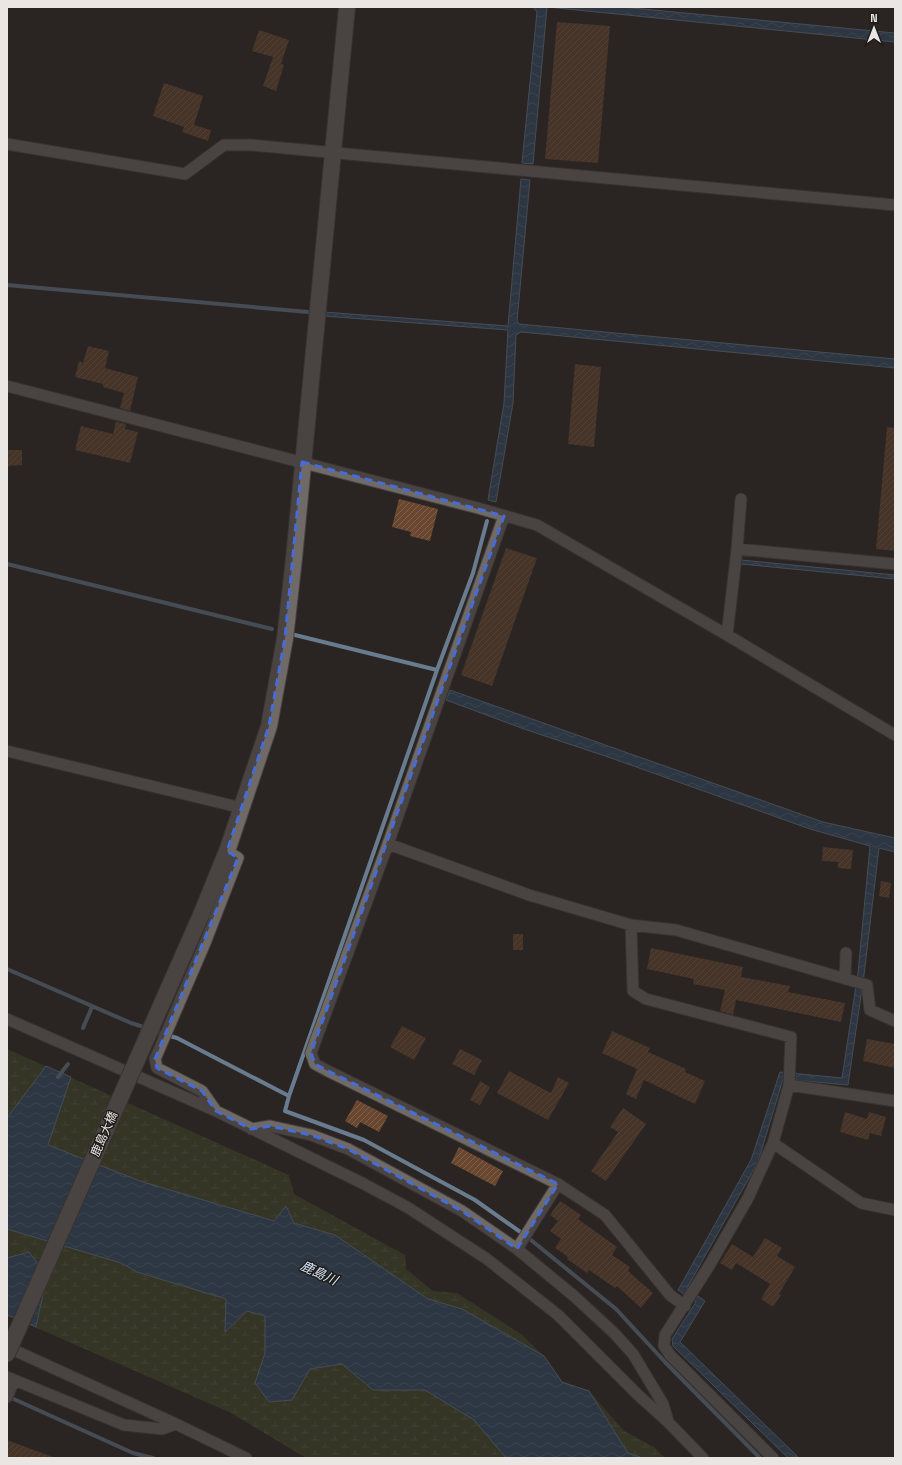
<svg xmlns="http://www.w3.org/2000/svg" width="902" height="1465" viewBox="0 0 902 1465" font-family="'Space Grotesk','Noto Sans JP',sans-serif">
  <style>
    .wetland { fill: url(#wetland-marsh) }
    .water { fill: url(#water-waves); stroke: #697c8f }
    .lines { fill: none; stroke-linecap: round; stroke-linejoin: round }
    .stream { stroke: #697c8f; stroke-width: 4 }
    .building { fill: url(#building-hatch) }
    .street-casing { stroke: #464340; stroke-width: 13 }
    .secondary-casing { stroke: #464340; stroke-width: 18 }
    .street { stroke: #706a67; stroke-width: 11 }
    .secondary { stroke: #706a67; stroke-width: 16 }
    .secondary-bridge-casing { stroke: #464340; stroke-width: 18; stroke-linecap: butt }
    .secondary-bridge { stroke: #706a67; stroke-width: 16 }
    .marked { fill: none; stroke: #466cda; stroke-width: 3; stroke-dasharray: 8 5; stroke-linejoin: round }
    .labels { text-anchor: middle; dominant-baseline: central; stroke-width: 3; stroke-linejoin: round; paint-order: stroke }
    .street-label { font-size: 12px; fill: #e9e6e4; stroke: #201c1a }
    .water-label { font-size: 13px; font-style: italic; fill: #d2e6fb; stroke: #201c1a }
  </style>
  <defs>
    <pattern id="wetland-marsh" width="20" height="14" patternUnits="userSpaceOnUse"><rect width="20" height="14" fill="#414929"/><path d="M1 5h8M5 5V1M11 12h8M15 12V8" fill="none" stroke="#5c6348"/></pattern>
    <pattern id="water-waves" width="16" height="10" patternUnits="userSpaceOnUse"><rect width="16" height="10" fill="#324f6b"/><path d="M0 5q4-4 8 0t8 0" fill="none" stroke="#506880"/></pattern>
    <pattern id="building-hatch" width="6" height="6" patternUnits="userSpaceOnUse"><rect width="6" height="6" fill="#69472f"/><path d="M-1 1l2-2M0 6l6-6M5 7l2-2" fill="none" stroke="#7e624d"/></pattern>
  </defs>
  <rect width="100%" height="100%" fill="#2a2523"/>
  <path class="wetland" d="M7,1049L289,1175L294,1194L405,1255L406,1269L433,1291L457,1293L521,1334L544,1356L562,1382L589,1391L624,1431L654,1447L665,1458H613L7,1150Z
    M7,1193L292,1287L554,1458H306L231,1413L7,1315Z"/>
  <path class="water" d="M533,7H622L895,33V42L547,7L533,164L522,163L537,12Z
    M521,179L530,180L517,321L519,324L895,359V368L521,332L516,335L513,403L496,502L488,500L504,403L508,330L323,316L324,312L508,326Z
    M741,560L895,575V579L741,564Z
    M450,690L823,822L895,838V852L879,848L864,975L848,1085L783,1079L758,1162L687,1288L705,1301L680,1342L799,1458H788L673,1346L672,1339L696,1302L678,1290L751,1160L780,1072L842,1078L858,973L870,846L810,829L611,758L524,729L446,700Z
    M46,1066L71,1077L48,1145L140,1181L274,1221L286,1206L294,1223L335,1235L428,1299L462,1309L544,1356L562,1382L589,1391L628,1453L643,1458H506L474,1420L425,1390H373L342,1364L310,1369L292,1400L269,1402L255,1383L265,1353V1316L247,1311L225,1332L226,1299L137,1272L121,1263L7,1229V1118Z
    M29,1252L47,1276L36,1327L7,1315V1258Z"/>
  <g class="lines">
    <path class="stream" d="M7,285L308,312
      M7,564L272,629
      M295,635L437,670
      M7,969L131,1023L147,1028
      M83,1028L92,1007
      M153,1031L177,1038L289,1096L285,1111L364,1140L475,1200L526,1236L616,1309L665,1362L760,1458
      M58,1077L68,1064
      M289,1096L437,670L473,573L487,521
      M7,1396L133,1453L153,1458"/>
  </g>
  <path class="building" d="M557,22L610,26L598,163L545,159Z
    M259,30L289,40L281,64L284,65L276,91L263,86L273,57L252,51Z
    M164,83L203,96L194,125L211,130L208,141L182,132L184,127L153,116Z
    M88,346L109,351L105,368L138,377L130,411L120,408L124,393L103,387V384L75,377L79,361L83,363Z
    M575,364L601,367L594,447L568,444Z
    M116,422L126,424L125,429L138,432L130,463L75,450L81,426L113,434Z
    M887,427L895,428V551L876,549Z
    M7,450H22V465L7,466Z
    M399,499L438,509L430,541L410,536L411,532L392,527Z
    M506,548L537,558L492,686L461,675Z
    M823,847L853,850L851,869L838,868V862L822,861Z
    M881,881L891,883L889,898L879,896Z
    M513,934H523V950H513Z
    M651,948L743,967L741,977L790,986L788,992L845,1003L841,1022L736,1000L733,1015L720,1011L725,990L693,984L694,979L647,969Z
    M402,1026L426,1038L414,1060L390,1047Z
    M612,1031L650,1048L648,1052L686,1069L685,1072L705,1081L695,1104L644,1080L636,1099L626,1094L637,1069L602,1053Z
    M867,1039L895,1044V1068L863,1061Z
    M460,1049L482,1060L474,1075L452,1064Z
    M509,1071L551,1093L558,1077L569,1083L548,1120L497,1093Z
    M480,1081L490,1087L480,1105L470,1100Z
    M357,1100L388,1116L379,1132L360,1122L357,1128L345,1121Z
    M623,1108L646,1124L606,1181L591,1171L618,1132L610,1127Z
    M845,1112L867,1119L869,1112L886,1117L881,1136L870,1133L868,1140L840,1132Z
    M459,1147L503,1171L495,1186L451,1163Z
    M560,1201L581,1215L578,1219L617,1247L612,1255L630,1267L628,1271L653,1293L641,1308L617,1286L615,1288L589,1270L587,1273L567,1259L568,1257L555,1248L561,1239L550,1231L558,1221L550,1215Z
    M765,1238L782,1248L777,1256L795,1267L779,1294L781,1295L773,1307L761,1299L770,1284L736,1263L732,1270L720,1263L732,1244L753,1257Z
    M7,1440L53,1457V1458H7Z"/>
  <g class="lines">
    <g class="street-casing">
      <path id="street" d="M7,144L185,174L224,145H251L895,205
        M7,386L478,508L537,525L727,635L895,735
        M504,516L388,844L311,1053L315,1064L328,1071L558,1184L605,1215L670,1295L685,1306
        M737,549L741,499
        M727,635L737,549L895,564
        M7,751L242,808
        M388,844L529,895L631,925L676,930L867,985L870,1010L895,1021
        M631,925L633,991L646,999L791,1037L789,1085L773,1143L748,1198L709,1266L665,1335L664,1346L670,1355L773,1458
        M845,979L846,953
        M7,1019L216,1111L364,1184L407,1207L487,1259L558,1315L637,1394L668,1422L703,1458
        M789,1085L895,1101
        M216,1111L202,1091L157,1068L155,1059L205,943L238,858L227,851
        M251,1129L270,1126L311,1135L348,1149L462,1211L517,1249L574,1296L614,1333L633,1354L663,1404L668,1421
        M773,1143L861,1203L895,1210
        M517,1249L558,1184
        M7,1347L176,1424L246,1458
        M7,1377L124,1425L162,1429L176,1424
        M7,1397L14,1381"/>
    </g>
    <g class="secondary-casing">
      <path id="secondary" d="M201,915L227,851L269,726L285,638L294,558L347,7"/>
    </g>
    <use href="#street" class="street"/>
    <use href="#secondary" class="secondary"/>
    <g class="secondary-bridge-casing">
      <path id="secondary-bridge" d="M7,1354L201,915"/>
    </g>
    <use href="#secondary-bridge" class="secondary-bridge"/>
  </g>
  <path d="M0 0H902V1465H0ZM302,462L504,516L311,1053L315,1064L328,1071L558,1184L517,1249L462,1211L348,1149L311,1135L270,1126L251,1129L216,1111L202,1091L157,1068L155,1059L238,858L227,851L269,726L285,638Z" fill="#2a2523" fill-opacity=".55" fill-rule="evenodd"/>
  <path class="marked" d="M302,462L504,516L311,1053L315,1064L328,1071L558,1184L517,1249L462,1211L348,1149L311,1135L270,1126L251,1129L216,1111L202,1091L157,1068L155,1059L238,858L227,851L269,726L285,638Z"/>
  <g class="labels">
    <g class="street-label">
      <text transform="translate(104 1134) rotate(-66)">鹿島大橋</text>
    </g>
    <g class="water-label">
      <text transform="translate(319 1273) rotate(25)">鹿島川</text>
    </g>
  </g>
  <rect width="902" height="1465" fill="none" stroke="#e9e6e4" stroke-width="16"/>
  <g transform="translate(874 28)" stroke="#201c1a" stroke-width="3" paint-order="stroke">
  <path d="M0-3L7 15L0 10L-7 15Z" fill="#e9e6e4"/>
  <text y="-6" font-size="11" font-weight="bold" text-anchor="middle" fill="#e9e6e4">N</text>
  </g>
</svg>
